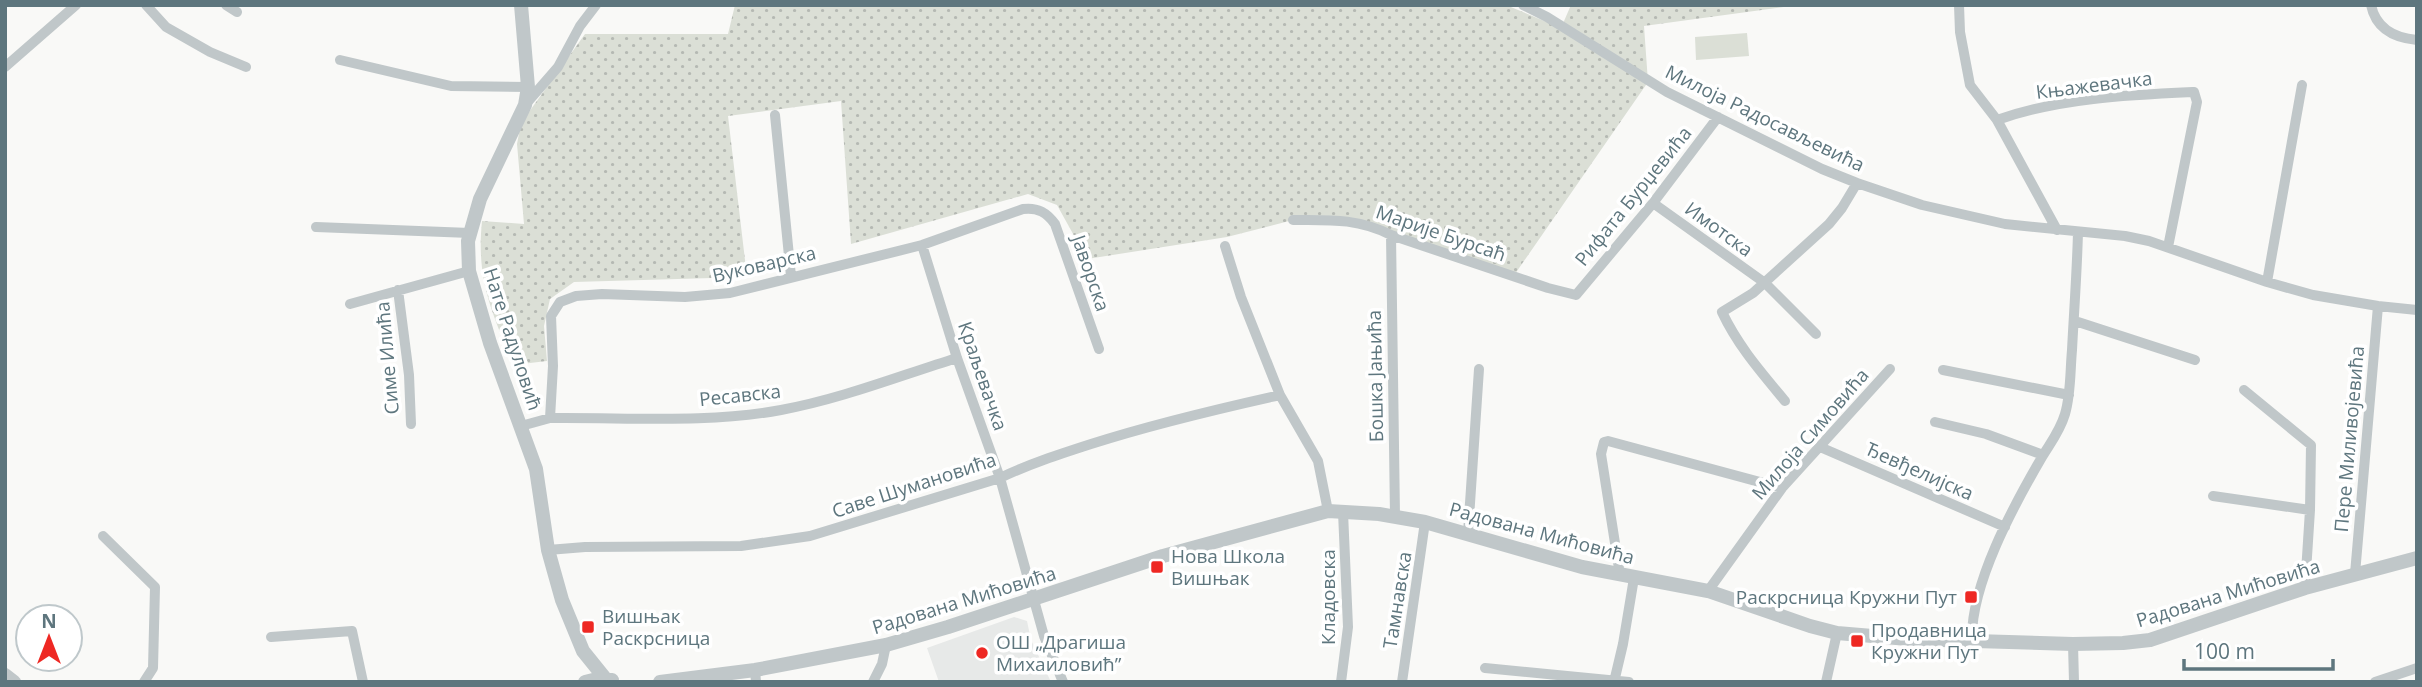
<svg xmlns="http://www.w3.org/2000/svg" width="2422" height="687" viewBox="0 0 2422 687" font-family="'Open Sans',sans-serif">
  <style>
    .built { fill: #e7e9e8 }
    .grass { fill: url(#grass-dots) }
    .garden { fill: #dbdfd6 }
    .lines { fill: none; stroke-linecap: round; stroke-linejoin: round }
    .minor { stroke: #c0c7c9; stroke-width: 10 }
    .tertiary { stroke: #c0c7c9; stroke-width: 14 }
    .poi-dot { fill: #ee2823; stroke: #fff; stroke-width: 2.5 }
    .labels { text-anchor: middle; dominant-baseline: central; stroke-width: 7; stroke-linejoin: round; paint-order: stroke }
    .street-label { font-size: 19px; fill: #5e767e; stroke: #fff }
    .poi-label { font-size: 19px; fill: #5e767e; stroke: #fff; text-anchor: start }
  </style>
  <defs>
    <pattern id="grass-dots" width="8" height="8" patternUnits="userSpaceOnUse" patternTransform="scale(1.75)"><rect width="8" height="8" fill="#dbdfd6"/><path d="M2 2h.1M6 6h.1" fill="none" stroke="#b5b9b3" stroke-width="1.8" stroke-linecap="round"/></pattern>
  </defs>
  <rect width="100%" height="100%" fill="#f9f9f7"/>
  <path class="built" d="M1014,617L1027,621L1031,640L1051,682H939L927,648Z"/>
  <path class="grass" d="M735,5H1506L1561,28L1571,5H1799L1644,26L1648,82L1515,274L1372,226L1293,220L1227,237L1087,259L1057,205L1028,194L851,244L841,101L728,116L747,277L574,282L550,299L544,326L547,361L513,365C492,311 476,281 482,221L524,224L517,144L521,123L585,34H728Z"/>
  <path class="garden" d="M1747,33L1749,56L1696,60L1695,37Z"/>
  <g class="lines">
    <path class="minor" d="M146,5L166,27L210,52L246,67
      M226,5L237,12
      M1523,5L1547,17L1667,92L1822,169L1857,183L1922,205L2005,224L2125,236L2149,241L2267,282L2313,295L2378,306L2417,310
      M1959,5L1960,32L1970,85L1997,120L2057,230
      M2371,5C2376,29 2395,38 2417,40
      M340,60L451,86L528,87
      M5,67L76,5
      M525,105L558,67L580,26L596,5
      M775,115L791,276
      M1997,120C2059,98 2128,95 2194,92L2197,102L2168,247
      M1653,203L1765,283L1816,334
      M1293,220C1329,220 1357,218 1391,235L1548,288L1576,295L1653,203L1718,117
      M316,227L470,233
      M1391,235L1395,516
      M922,245L957,358L1000,478L1044,636L1063,682
      M1225,246L1241,297L1280,395L1318,461L1328,511
      M2267,282L2302,85
      M398,290L409,375L411,424
      M350,304L469,271
      M2075,321L2195,360
      M1943,370L2069,395
      M2244,390L2311,445L2310,510L2305,588
      M1785,401C1761,372 1738,346 1722,312L1753,293L1829,224L1842,208L1857,183
      M550,418L553,366L551,316L560,302L576,296L602,294L685,297L730,293L922,245L1023,209C1038,207 1047,213 1055,224L1099,349
      M1935,422L1986,434L2043,455
      M521,426L550,418C627,417 706,424 781,410C841,399 899,376 957,358
      M1820,447L2005,527
      M2213,496L2310,510
      M1468,533L1479,369
      M103,536L155,587L153,668L144,682
      M548,550L585,547L741,546L810,536L1000,478C1029,464 1060,454 1091,444C1153,424 1217,409 1280,395
      M2355,574L2378,306
      M1620,575L1601,454L1604,442L1608,441L1782,488
      M1708,591L1782,488L1890,369
      M271,637L352,631L363,682
      M1972,641C1970,585 2014,505 2042,457C2051,442 2060,431 2065,414C2071,394 2070,372 2072,350C2074,311 2077,272 2078,232
      M2073,644L2074,682
      M1485,668L1629,682
      M755,670L756,682
      M873,682L882,664L886,645
      M1341,682L1348,627L1343,512
      M1402,682L1425,522
      M1614,682L1623,644L1634,578
      M1826,682L1837,633
      M2375,682L2417,668"/>
    <path class="tertiary" d="M521,5L528,87L525,105L480,199L468,241L469,271L490,343L536,469L548,550L562,600L583,651L608,682
      M5,675L14,682
      M585,682L597,679L612,680
      M660,682L755,670L886,645L948,627L1163,556L1328,511L1379,514L1425,522L1582,567L1708,591L1810,626L1837,633L1908,639L2073,644L2123,643L2150,640L2305,588L2417,558"/>
  </g>
  <g class="poi-dot">
    <rect x="1150" y="560" width="14" height="14" rx="3.5"/>
    <rect x="1964" y="590" width="14" height="14" rx="3.5"/>
    <rect x="581" y="620" width="14" height="14" rx="3.5"/>
    <rect x="1850" y="634" width="14" height="14" rx="3.5"/>
    <circle cx="982" cy="653" r="7"/>
  </g>
  <g class="labels">
    <g class="street-label">
      <text transform="translate(2094 85) rotate(-7)">Књажевачка</text>
      <text transform="translate(1765 118) rotate(26)">Милоја Радосављевића</text>
      <text transform="translate(1633 196) rotate(-51)">Рифата Бурџевића</text>
      <text transform="translate(1719 229) rotate(36)">Имотска</text>
      <text transform="translate(1441 233) rotate(19)">Марије Бурсаћ</text>
      <text transform="translate(764 264) rotate(-13)">Вуковарска</text>
      <text transform="translate(1091 273) rotate(71)">Јаворска</text>
      <text transform="translate(513 339) rotate(72)">Нате Радуловић</text>
      <text transform="translate(387 358) rotate(-95)">Симе Илића</text>
      <text transform="translate(983 376) rotate(71)">Краљевачка</text>
      <text transform="translate(1375 376) rotate(-91)">Бошка Јањића</text>
      <text transform="translate(740 395) rotate(-6)">Ресавска</text>
      <text transform="translate(1810 434) rotate(-49)">Милоја Симовића</text>
      <text transform="translate(2349 439) rotate(-85)">Пере Миливојевића</text>
      <text transform="translate(1920 471) rotate(24)">Ђевђелијска</text>
      <text transform="translate(914 485) rotate(-18)">Саве Шумановића</text>
      <text transform="translate(1542 533) rotate(15)">Радована Мићовића</text>
      <text transform="translate(2228 593) rotate(-17)">Радована Мићовића</text>
      <text transform="translate(1328 597) rotate(-90)">Кладовска</text>
      <text transform="translate(964 600) rotate(-17)">Радована Мићовића</text>
      <text transform="translate(1397 600) rotate(-81)">Тамнавска</text>
    </g>
    <g class="poi-label">
      <text x="1171" y="556">Нова Школа<tspan x="1171" dy="22">Вишњак</tspan></text>
      <text x="1957" y="597" text-anchor="end">Раскрсница Кружни Пут</text>
      <text x="602" y="616">Вишњак<tspan x="602" dy="22">Раскрсница</tspan></text>
      <text x="1871" y="630">Продавница<tspan x="1871" dy="22">Кружни Пут</tspan></text>
      <text x="996" y="642">ОШ „Драгиша<tspan x="996" dy="22">Михаиловић”</tspan></text>
    </g>
  </g>
  <rect width="2422" height="687" fill="none" stroke="#5e767e" stroke-width="14"/>
  <g transform="translate(49 638)"><circle r="33" fill="#ffffff" stroke="#bfc8cb" stroke-width="2"/>
  <path d="M0-5L12 26L0 18L-12 26Z" fill="#ee2823"/>
  <text y="-10" font-size="19" font-weight="bold" text-anchor="middle" fill="#5e767e">N</text>
  </g>
  <path d="M2184 659v10h149v-10" fill="none" stroke="#5e767e" stroke-width="3.5"/>
  <text x="2194" y="659" font-size="21" fill="#5e767e" stroke="#ffffff" stroke-width="5" paint-order="stroke">100 m</text>
</svg>
